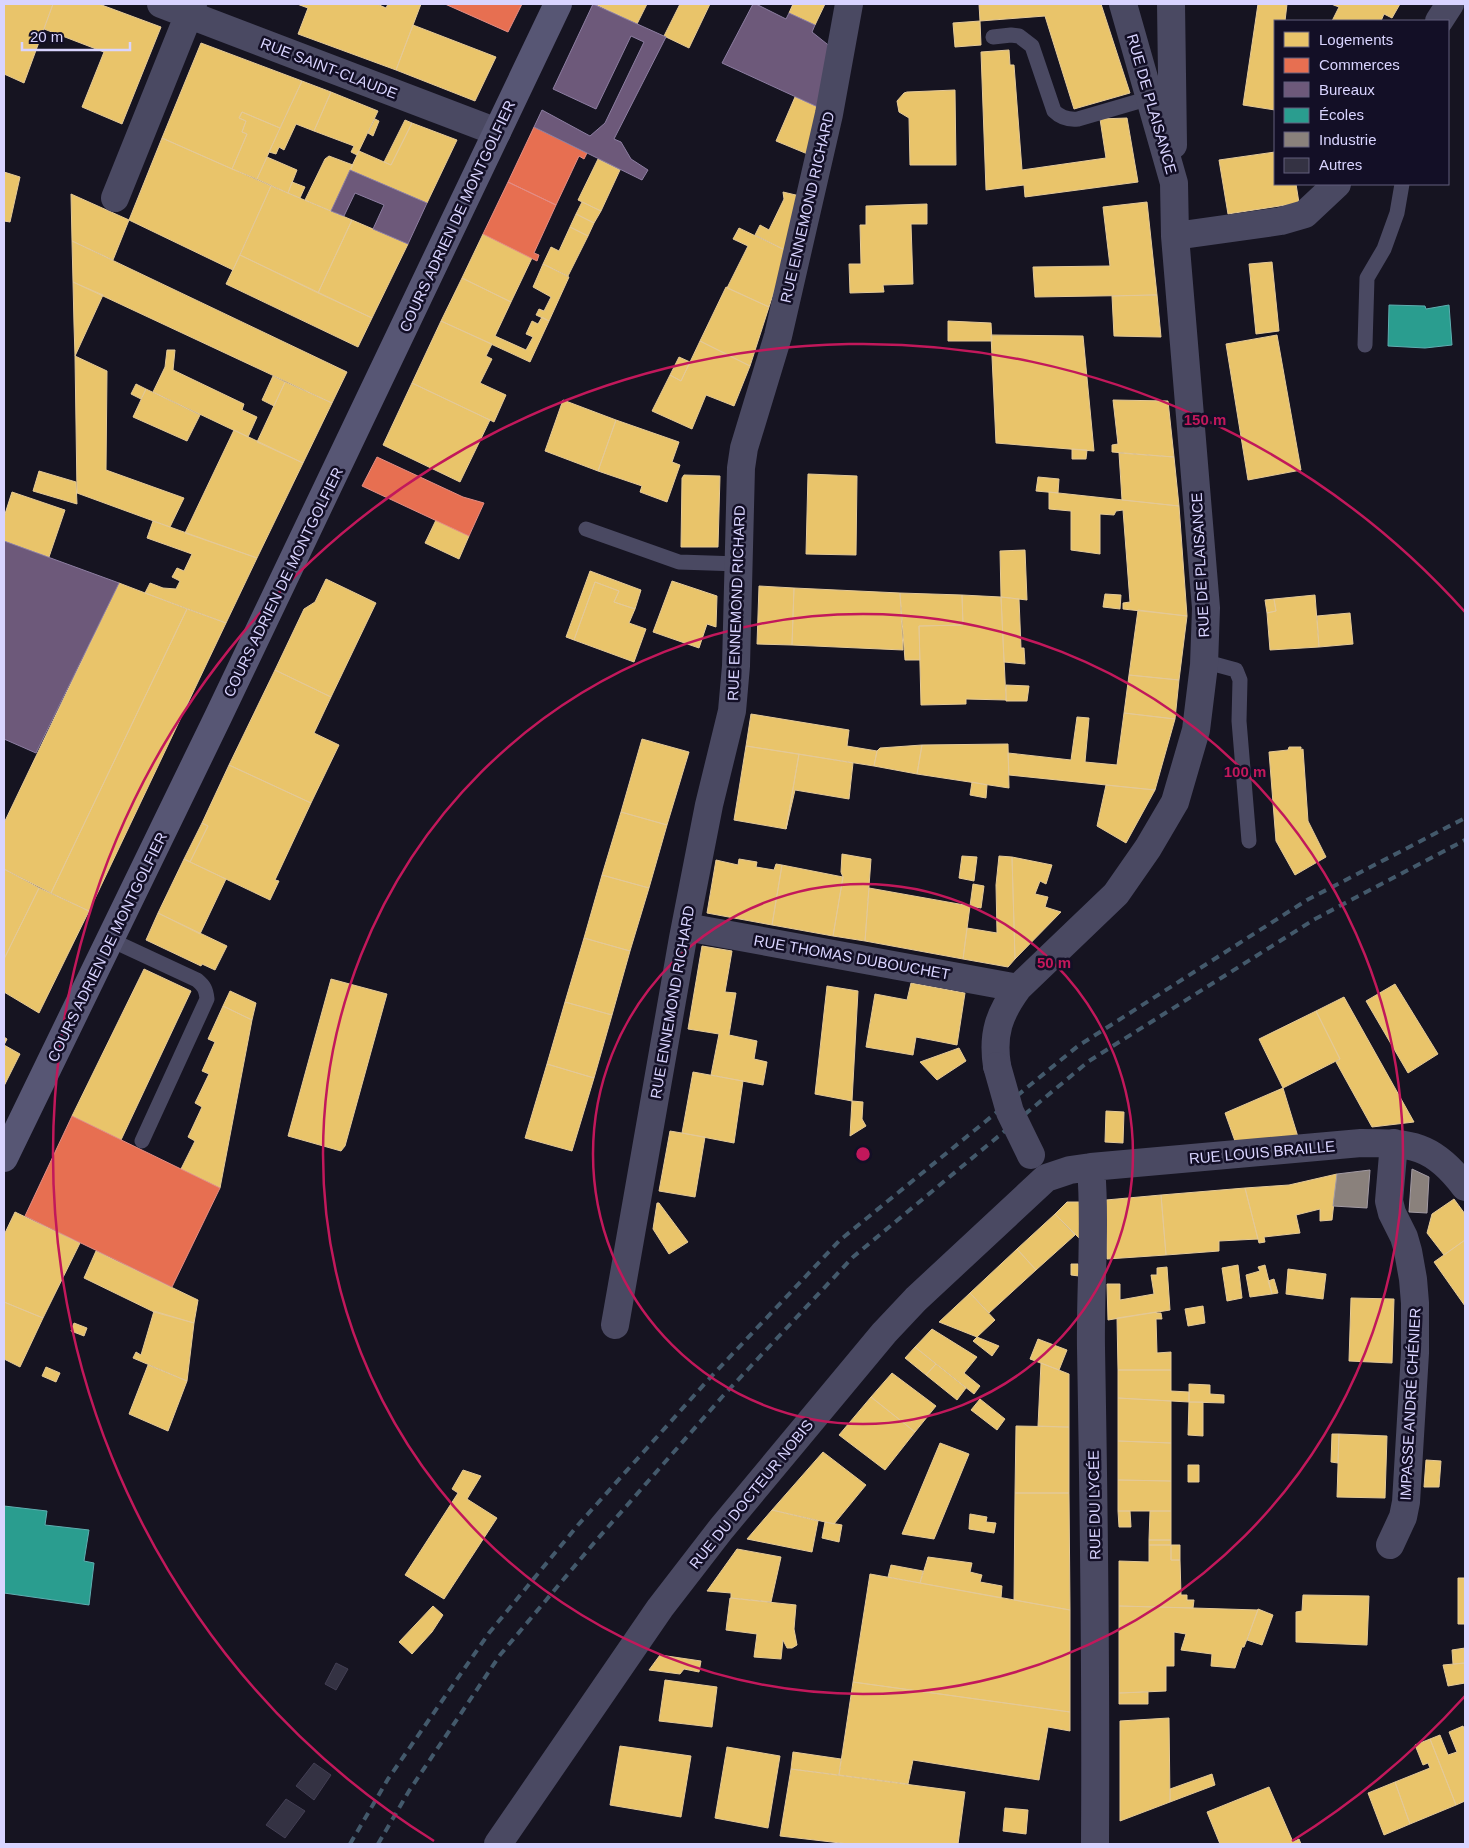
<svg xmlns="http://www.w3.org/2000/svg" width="1469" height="1848" viewBox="0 0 1469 1848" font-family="Arial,sans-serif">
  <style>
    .homes { fill: #e9c46a; stroke: #e4c997 }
    .shops { fill: #e76f51; stroke: #e38d85 }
    .offices { fill: #6d597a; stroke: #8d7ea2 }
    .schools { fill: #2a9d8f; stroke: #5eaeb1 }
    .industry { fill: #8a817c; stroke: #a29aa3 }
    .building { fill: #343243; stroke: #433f54 }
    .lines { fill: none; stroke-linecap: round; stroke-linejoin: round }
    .service { stroke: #4a4962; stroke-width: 15 }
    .minor { stroke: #4a4962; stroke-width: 28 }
    .secondary { stroke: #575674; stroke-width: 28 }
    .rail { stroke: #43596b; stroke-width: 4; stroke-dasharray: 8 6; stroke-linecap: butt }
    .minor-bridge { stroke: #4a4962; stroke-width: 28 }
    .ring { fill: none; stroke: #c2185b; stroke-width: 2.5 }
    .labels { text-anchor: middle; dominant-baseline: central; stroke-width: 5; stroke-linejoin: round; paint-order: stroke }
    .street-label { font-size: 15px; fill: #d9d4ff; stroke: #130f26 }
    .centre { fill: #c2185b; stroke: #130f26; stroke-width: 2.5 }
    .ring-label { font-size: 15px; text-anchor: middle; font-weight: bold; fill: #c2185b; stroke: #130f26; stroke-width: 5; stroke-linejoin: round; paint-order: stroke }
  </style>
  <rect width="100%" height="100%" fill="#161421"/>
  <path class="homes" d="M4,4H53L24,83L4,74Z
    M53,4H99L161,27L122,124L82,107L104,52L44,29Z
    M297,4H377L386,8L388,4H421L396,70L298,34L308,8Z
    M595,4H647L637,24Z
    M680,4H710L689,48L664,36Z
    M793,4H825L815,25L789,13Z
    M979,4H1101L1130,93L1074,109L1045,16L980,21Z
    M1258,4H1287L1285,21H1275V110L1243,105Z
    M1331,4H1400L1392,18L1384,14L1381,21H1332L1339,7Z
    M980,21L981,45L955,47L953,23Z
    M413,25L496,57L475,101L396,70Z
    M201,43L302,81L280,128L242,112L239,118L246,121L242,132L247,134L232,169L162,138Z
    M1009,50L1010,65H1014L1022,170L1106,158L1100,119L1127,118L1138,182L1025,197L1024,185L986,190L981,52Z
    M302,81L331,92L314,131L296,124L284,150L279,147L276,154L269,152Z
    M955,90L956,165H910L909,118L899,112L897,101L904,93L907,92Z
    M331,92L378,111L357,155L351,152L354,146L314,131Z
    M795,97L820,108L810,155L776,141Z
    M242,112L280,128L257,179L232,169L247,134L242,132L246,121L239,118Z
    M375,119L379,121L373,136L368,133Z
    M405,120L412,123L391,165L384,162Z
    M412,123L457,140L427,203L350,170L359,151L391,165Z
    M162,138L271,186L233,270L129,220Z
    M1275,152V184H1296L1299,203L1228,214L1219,160Z
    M329,156L353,165L331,211L305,200L325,159Z
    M267,157L297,170L288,193L257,179Z
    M598,159L620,170L601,211L578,200Z
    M4,172L20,177L10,222L4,221Z
    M292,182L305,187L300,198L288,193Z
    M271,186L352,220L318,293L240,255Z
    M783,192L800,196L787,251L755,235L760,225L769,230L784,199Z
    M71,194L129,220L113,260L72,241Z
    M582,202L601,211L594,223L576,214Z
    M1147,202L1157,295L1035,297L1033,267L1110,266L1103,207Z
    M927,204V224H911L913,284L883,285L884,292L850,293L849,264H861L860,225H866V206Z
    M576,214L594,223L588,236L570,227Z
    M352,220L408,244L372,318L318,293Z
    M570,227L588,236L568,276L543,264L551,247L559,251Z
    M739,228L787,251L769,307L727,288L748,246L733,239Z
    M483,234L532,258L511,302L462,278Z
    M72,241L347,372L332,403L73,282Z
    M240,255L372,318L358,347L226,284Z
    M1272,262L1279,331L1256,334L1249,264Z
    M543,264L569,277L549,321L536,315L539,309L544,311L551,297L533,287Z
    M462,278L511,302L495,336L526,350L533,337L526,334L532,321L538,324L542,317L549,321L530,362L441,321Z
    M73,282L103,295L75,356L74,325Z
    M726,287L769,307L750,366L700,341Z
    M1157,295L1161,337L1114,336L1112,296Z
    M441,321L492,344L486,356L492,359L480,383L506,395L494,422L412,383Z
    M948,321L991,323L992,341H948Z
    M991,335L1083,336L1094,451L996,443Z
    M1277,335L1301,470L1248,480L1226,344Z
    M700,341L750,366L734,406L706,395L692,429L652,411L670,375L681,381Z
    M167,350H175L173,370L244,404L242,410L257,417L248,437L153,392L165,367Z
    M75,356L107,371L106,470L184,498L170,527L77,493Z
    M679,357L690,362L681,381L670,375Z
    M273,376L285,382L274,406L262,400Z
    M285,382L332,403L303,463L257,442Z
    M412,383L490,420L460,482L383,445Z
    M136,384L146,389L141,399L131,394Z
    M146,389L200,415L187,441L133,417Z
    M563,400L616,420L598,471L545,451Z
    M1113,400L1168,401L1174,457L1112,452V445L1118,444Z
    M616,420L679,442L672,462L680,465L667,502L640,492L642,486L598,471Z
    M234,430L303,463L257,558L185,533Z
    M1072,449L1087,450L1086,459H1072Z
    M1119,453L1174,457L1179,506L1122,500Z
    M39,471L76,482L77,504L33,491Z
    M808,474L857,476L856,555L806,554Z
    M684,475L720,476L718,547H681L682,478Z
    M1038,477L1059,479L1058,493L1036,491Z
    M12,492L65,510L49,557L4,541V517Z
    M1049,492L1179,506L1187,616L1123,609V603L1130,602L1123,510L1116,511L1114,515L1100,514V554L1071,550V511L1049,509Z
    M436,520L469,536L459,559L425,543Z
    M153,521L257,558L226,623L145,593L150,583L163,588L176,589L180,581L172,577L177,568L184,571L192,554L147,538Z
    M1025,550L1027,600L1001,597L1000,551Z
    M590,571L641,590L635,609L614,602L619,591L595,582L574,640L566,637Z
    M326,579L376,603L331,697L275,670L304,609L315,602Z
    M672,581L717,596L716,627L707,624L699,648L653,632Z
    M595,582L619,591L614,602L635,609L629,623L646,629L634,662L574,640Z
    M119,583L187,609L51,893L4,869V823Z
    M759,586L794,588L792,645L757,644Z
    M794,588L900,593L903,650L792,645Z
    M900,593L962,595L963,625L919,626L920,660H905Z
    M1105,594L1121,595L1120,609L1103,607Z
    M962,595L1001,597L1006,700L966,699V704L921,705L919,626L963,625Z
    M1315,595L1319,647L1270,650L1267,613L1276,611L1274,599Z
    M1001,597L1019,599L1021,648H1024L1025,664L1004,662Z
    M1274,599L1276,611L1267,613L1265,600Z
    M187,609L226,623L89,911L51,893Z
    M1138,610L1187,616L1179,680L1129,675Z
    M1350,613L1353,644L1319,647L1317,616Z
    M275,670L331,697L314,733L339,745L311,803L229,765Z
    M1129,675L1179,680L1175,719L1124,713Z
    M1006,685L1029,686L1027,701H1006Z
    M1124,713L1175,719L1155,790L1009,775L1008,753L1071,760L1077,717L1089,718L1085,762L1117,765Z
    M751,714L849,730L847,746L877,751L874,766L746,746Z
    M642,739L689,752L667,825L621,812Z
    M1008,744L1009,788L917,774L922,745Z
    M922,745L917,774L874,766L877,751L880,748Z
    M746,746L799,754L786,829L734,820Z
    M1289,747H1301V750L1303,749L1308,821L1326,857L1295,875L1276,841L1269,752L1288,750Z
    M799,754L853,763L849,799L795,790L786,829Z
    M229,765L311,803L275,880L279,881L270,900L190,862L208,826L202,823Z
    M972,782L987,785L986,798L970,795Z
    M1106,785L1155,790L1126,843L1097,826Z
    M621,812L667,825L649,888L602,875Z
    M202,823L208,826L190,862L184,859Z
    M842,854L871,859L865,941L833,936L843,877L841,872Z
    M962,856L977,857L974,881L959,878Z
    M999,856L1012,857L1015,959L1008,967L963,959L967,928L997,933L996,885Z
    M1012,857L1052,865L1046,884L1040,881L1035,894L1048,897L1045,907L1061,912L1015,959Z
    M184,859L226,879L200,934L158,913Z
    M739,859L757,862L756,867L774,870L776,864L782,865L772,925L707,913L716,860L738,865Z
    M782,865L843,877L833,936L772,925Z
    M4,869L39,888L4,959Z
    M602,875L649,888L630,951L584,938Z
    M973,884L984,886L981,908L970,906Z
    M39,888L89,911L39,1013L4,992V959Z
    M869,888L970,906L963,959L865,941Z
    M158,913L227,946L215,970L202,964L201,966L146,940Z
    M584,938L630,951L612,1015L565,1002Z
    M702,946L732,951L725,992L736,993L729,1035L757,1041L754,1059L767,1062L763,1085L711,1075L719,1034L688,1029Z
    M144,969L191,991L121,1140L72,1116Z
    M331,979L387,994L345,1146L341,1151L288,1136Z
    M911,983L965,993L957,1045L916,1037L913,1055L866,1047L875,994L907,1000Z
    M1395,984L1438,1054L1408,1073L1366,1001Z
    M827,986L858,991L852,1101L815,1094Z
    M230,991L256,1003L252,1020L223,1006Z
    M1344,997L1414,1122L1372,1127L1336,1062L1340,1059L1316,1011Z
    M565,1002L612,1015L594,1078L547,1064Z
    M223,1006L252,1020L220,1188L181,1169L195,1141L188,1137L202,1107L195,1103L209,1074L202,1071L215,1042L208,1039Z
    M1316,1011L1340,1059L1283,1088L1259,1039Z
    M4,1037L7,1039L4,1045L20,1054L4,1086Z
    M959,1048L966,1061L937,1080L920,1062Z
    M547,1064L594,1078L572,1151L525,1138Z
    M693,1072L743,1081L734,1143L682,1133Z
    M1283,1088L1298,1137L1236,1144L1225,1113Z
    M852,1101L863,1102L862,1119L866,1126L850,1136Z
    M1106,1111L1124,1112L1123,1143L1105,1142Z
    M670,1131L705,1137L695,1197L659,1191Z
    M1337,1174L1332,1220L1320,1221V1209L1296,1215L1300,1233L1264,1237L1265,1242L1259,1243L1245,1188L1289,1185Z
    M1245,1188L1258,1239L1219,1241V1251L1166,1255L1161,1195Z
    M1161,1195L1166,1255L1107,1259L1106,1200Z
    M1454,1199L1465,1214V1240L1444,1255L1427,1233L1432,1214Z
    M1067,1202H1082L1080,1239L1055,1214Z
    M657,1203H659L688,1242L669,1254L653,1229Z
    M15,1212L80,1243L43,1318L4,1302V1235Z
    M1055,1214L1075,1235L1036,1270L1017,1249Z
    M1465,1240V1306L1434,1262Z
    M1017,1249L1036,1270L989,1313L970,1293Z
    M96,1251L198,1300L194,1323L154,1312L84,1278Z
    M1071,1264H1078L1079,1276L1071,1275Z
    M1238,1265L1242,1298L1227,1301L1222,1268Z
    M1265,1265L1272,1294L1250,1297L1246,1275L1260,1271L1258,1267Z
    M1167,1267L1170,1310L1108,1320L1107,1284H1120V1300L1154,1294L1151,1275H1157V1268Z
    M1288,1269L1326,1274L1323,1299L1286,1294Z
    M1274,1279L1278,1293L1272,1294L1268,1281Z
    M970,1293L995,1320L977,1337L939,1322Z
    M1351,1298L1394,1299L1392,1363L1349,1361Z
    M4,1302L43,1318L20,1367L4,1359Z
    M1203,1306L1205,1323L1188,1326L1185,1309Z
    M154,1311L194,1323L187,1381L133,1358L136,1352L141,1355Z
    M1156,1312V1313H1161L1162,1319H1156L1157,1353L1171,1352V1370H1118L1117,1318Z
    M74,1323L87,1328L84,1336L71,1331Z
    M932,1329L977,1357L964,1373L980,1386L974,1394L915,1347Z
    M977,1337L999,1346L992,1356L973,1341Z
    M1038,1339L1067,1350L1059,1370L1030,1359Z
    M915,1347L936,1364L926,1375L905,1358Z
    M1041,1363L1069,1374V1427L1038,1426Z
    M936,1364L966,1388L957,1400L926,1375Z
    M148,1365L187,1381L168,1431L129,1414Z
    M46,1367L60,1373L56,1382L42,1376Z
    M1118,1370H1171V1391L1189,1392V1402L1118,1398Z
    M892,1373L936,1406L915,1432L871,1397Z
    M1189,1384L1210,1385V1394L1224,1395V1403L1189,1402Z
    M871,1397L915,1432L885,1470L839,1435Z
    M1118,1398L1171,1401V1443L1118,1441Z
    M980,1399L1005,1419L997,1430L971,1410Z
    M1189,1402H1203V1436L1188,1435Z
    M1016,1426L1069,1427V1493H1015Z
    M1332,1434H1339L1338,1463L1331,1462Z
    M1339,1434L1387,1436L1385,1498L1337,1497Z
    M1118,1441L1171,1443V1481L1118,1480Z
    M940,1443L969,1454L934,1539L902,1534Z
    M823,1452L866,1485L834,1524L772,1510Z
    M1426,1460L1441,1461L1439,1487H1424Z
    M1188,1465H1199V1482H1188Z
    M463,1470L481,1476L467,1499L497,1518L444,1599L405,1575L458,1493L452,1489Z
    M1118,1480L1171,1481V1511H1118Z
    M1015,1493H1069L1070,1610L1014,1600Z
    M772,1510L818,1521L812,1552L747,1539Z
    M1118,1511H1130L1131,1527H1119Z
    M1150,1511H1171V1540H1149Z
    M970,1514L987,1517L986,1522L996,1523L994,1533L969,1529Z
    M825,1522L842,1525L839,1542L822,1538Z
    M1149,1540H1171V1545H1149Z
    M1149,1545H1171V1560H1180L1181,1595H1187V1600H1194L1193,1608L1119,1606V1561L1149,1562Z
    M1171,1545H1180V1560H1171Z
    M737,1549L781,1557L771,1602L731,1598V1593L707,1591Z
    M928,1557L972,1563L970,1572L982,1575L980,1582L1002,1586L1001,1598L920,1583Z
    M891,1565L923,1571L920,1583L888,1577Z
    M870,1574L1070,1610V1712L853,1682Z
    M1458,1578H1465V1624H1458Z
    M1303,1595L1369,1596L1367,1645L1296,1642V1612L1302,1611Z
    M730,1598L796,1605L794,1629L797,1645L792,1648H787L783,1640L781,1659L754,1657L757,1634L726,1630Z
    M433,1606L443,1615L432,1632L412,1654L399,1642Z
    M1119,1606L1193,1608L1258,1610L1244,1647H1242L1235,1668L1211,1666L1212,1654L1181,1650L1186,1634L1174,1632V1666H1166V1691L1119,1693Z
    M1258,1609L1273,1615L1262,1645L1247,1640Z
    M1465,1648V1663L1453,1664L1452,1650Z
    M660,1655L701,1661L699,1672L684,1669L680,1674L649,1670Z
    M1465,1663V1683L1448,1686L1443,1665Z
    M665,1680L717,1687L712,1727L659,1721Z
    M853,1682L1070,1712V1731L1048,1727L1039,1780L913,1760L908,1784L839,1775Z
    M1148,1692V1704H1119V1693Z
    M1169,1718L1170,1802L1120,1821V1721Z
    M1463,1726L1465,1731V1801L1456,1805L1430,1739L1440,1735L1448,1755L1457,1752L1449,1732Z
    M1430,1739L1456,1805L1410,1824L1395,1782L1430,1768L1428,1763L1423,1765L1415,1745Z
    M620,1746L691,1756L681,1817L610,1805Z
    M727,1747L780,1756L768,1828L715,1818Z
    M793,1752L841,1759L839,1775L791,1769Z
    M791,1769L965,1792L958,1844H849L780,1836Z
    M1212,1774L1215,1785L1170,1802V1789Z
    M1395,1782L1410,1824L1384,1835L1368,1793Z
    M1269,1787L1293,1842L1299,1839L1301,1844H1220L1207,1812Z
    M1005,1808L1028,1810L1026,1834L1003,1831Z"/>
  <path class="shops" d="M445,4H522L508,32Z
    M534,127L587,153L584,159L579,156L556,205L508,182Z
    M508,182L556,205L534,253L539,255L537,261L483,234Z
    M377,457L463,497L484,503L469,536L362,486Z
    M72,1116L220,1188L172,1287L25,1216Z"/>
  <path class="offices" d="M593,4L666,37L614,139L621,142L631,159L648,170L642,180L534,127L542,110L590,136L605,123L644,42L631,36L596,109L553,89Z
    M753,4H756L786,19L789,13L815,25L812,32L832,48L820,108L722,63Z
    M350,170L427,203L408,244L373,229L384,205L355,193L344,216L331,211Z
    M4,541L119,583L36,753L4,739Z"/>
  <path class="schools" d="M1389,305L1425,306L1426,309L1449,305L1452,345L1425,348L1388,346Z
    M4,1506L47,1511L45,1525L89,1530L84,1561L94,1563L89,1605L4,1593Z"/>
  <path class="industry" d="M1412,1169L1429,1177L1427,1213L1409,1212Z
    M1370,1170L1367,1208L1333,1206L1337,1174Z"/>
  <path class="building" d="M336,1663L348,1669L336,1690L325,1684Z
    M314,1763L331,1775L314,1800L296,1786Z
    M286,1799L305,1811L285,1838L266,1825Z"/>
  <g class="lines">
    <path class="service" d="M993,37L1011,35L1019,36L1032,46L1054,111C1061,118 1068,120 1078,119L1150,98
      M1365,345L1367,278L1384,249L1397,213L1402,184
      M586,529L679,562L739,564
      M1204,665L1214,664L1236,670L1240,680L1239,721L1249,841
      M111,940L197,980C204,986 206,989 207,999L142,1141"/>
    <path class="minor" d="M161,4L497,132
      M1171,4L1173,145
      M1439,21L1450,4
      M115,198L193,4
      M1175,236L1281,221L1305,214L1337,184
      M686,927L1018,988
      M997,1066C992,1034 999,1014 1018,988L1116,894L1148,848L1175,802L1196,730L1204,665L1206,608L1175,236L1174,183L1123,4
      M1091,1167C1096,1227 1090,1288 1091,1348C1094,1514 1096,1679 1095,1844
      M615,1325L683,938L709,805L732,711L736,666L741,468L744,448L778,336L829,114L849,4
      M1390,1545L1403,1517L1406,1502L1415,1353V1303L1413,1279L1408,1251L1404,1237L1392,1213L1389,1201L1394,1143
      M498,1844L660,1608L721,1529L884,1333L916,1299L1046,1178L1070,1170L1091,1167L1361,1143C1411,1143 1433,1144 1465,1187"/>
    <path class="secondary" d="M4,1158L218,717L558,4"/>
    <path class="rail" d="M350,1844L388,1779L489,1633L578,1525L708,1380L840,1240L1078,1046L1307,900L1465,818
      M378,1844L409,1791L500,1655L594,1543L722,1397L853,1257L1089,1061L1315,919L1465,840"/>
    <path class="minor-bridge" d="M997,1066L1010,1112L1031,1155"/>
  </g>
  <g class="ring">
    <circle cx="863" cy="1154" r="270"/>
    <circle cx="863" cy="1154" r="540"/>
    <path d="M1465 1696A810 810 0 0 1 1292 1841M434 1841A810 810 0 1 1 1465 612"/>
  </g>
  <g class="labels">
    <g class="street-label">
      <text transform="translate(329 68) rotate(21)">RUE SAINT-CLAUDE</text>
      <text transform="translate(1152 104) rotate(74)">RUE DE PLAISANCE</text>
      <text transform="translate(807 207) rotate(-77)">RUE ENNEMOND RICHARD</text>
      <text transform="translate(457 216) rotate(-65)">COURS ADRIEN DE MONTGOLFIER</text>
      <text transform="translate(1200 565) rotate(-93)">RUE DE PLAISANCE</text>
      <text transform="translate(283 582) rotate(-64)">COURS ADRIEN DE MONTGOLFIER</text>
      <text transform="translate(736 603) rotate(-88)">RUE ENNEMOND RICHARD</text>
      <text transform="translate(107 947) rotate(-64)">COURS ADRIEN DE MONTGOLFIER</text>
      <text transform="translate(852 957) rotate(10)">RUE THOMAS DUBOUCHET</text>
      <text transform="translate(672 1002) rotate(-80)">RUE ENNEMOND RICHARD</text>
      <text transform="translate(1262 1152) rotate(-5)">RUE LOUIS BRAILLE</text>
      <text transform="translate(1410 1404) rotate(-87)">IMPASSE ANDRÉ CHÉNIER</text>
      <text transform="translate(751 1494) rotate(-51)">RUE DU DOCTEUR NOBIS</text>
      <text transform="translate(1094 1505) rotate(-91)">RUE DU LYCÉE</text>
    </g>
  </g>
  <circle cx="863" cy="1154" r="8" class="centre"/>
  <g class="ring-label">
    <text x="1205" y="425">150 m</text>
    <text x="1245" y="777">100 m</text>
    <text x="1054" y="968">50 m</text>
  </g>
  <rect width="1469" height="1848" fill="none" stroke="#d9d4ff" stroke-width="10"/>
  <rect x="1274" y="20" width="175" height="165" fill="#130f26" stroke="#625e7d"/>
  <rect x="1284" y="32" width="25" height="15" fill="#e9c46a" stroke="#625e7d"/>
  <text x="1319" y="45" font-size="15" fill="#d9d4ff">Logements</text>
  <rect x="1284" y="58" width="25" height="15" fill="#e76f51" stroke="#625e7d"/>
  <text x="1319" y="70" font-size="15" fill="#d9d4ff">Commerces</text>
  <rect x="1284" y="82" width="25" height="15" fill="#6d597a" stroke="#625e7d"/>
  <text x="1319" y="95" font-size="15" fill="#d9d4ff">Bureaux</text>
  <rect x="1284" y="108" width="25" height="15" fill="#2a9d8f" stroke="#625e7d"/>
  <text x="1319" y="120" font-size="15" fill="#d9d4ff">Écoles</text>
  <rect x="1284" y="132" width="25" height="15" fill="#8a817c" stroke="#625e7d"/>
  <text x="1319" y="145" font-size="15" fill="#d9d4ff">Industrie</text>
  <rect x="1284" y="158" width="25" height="15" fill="#343243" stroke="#625e7d"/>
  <text x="1319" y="170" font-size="15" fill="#d9d4ff">Autres</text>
  <path d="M22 42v8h108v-8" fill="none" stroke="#d9d4ff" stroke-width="2.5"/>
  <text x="30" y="42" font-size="15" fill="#d9d4ff" stroke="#130f26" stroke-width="4" paint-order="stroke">20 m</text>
</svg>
